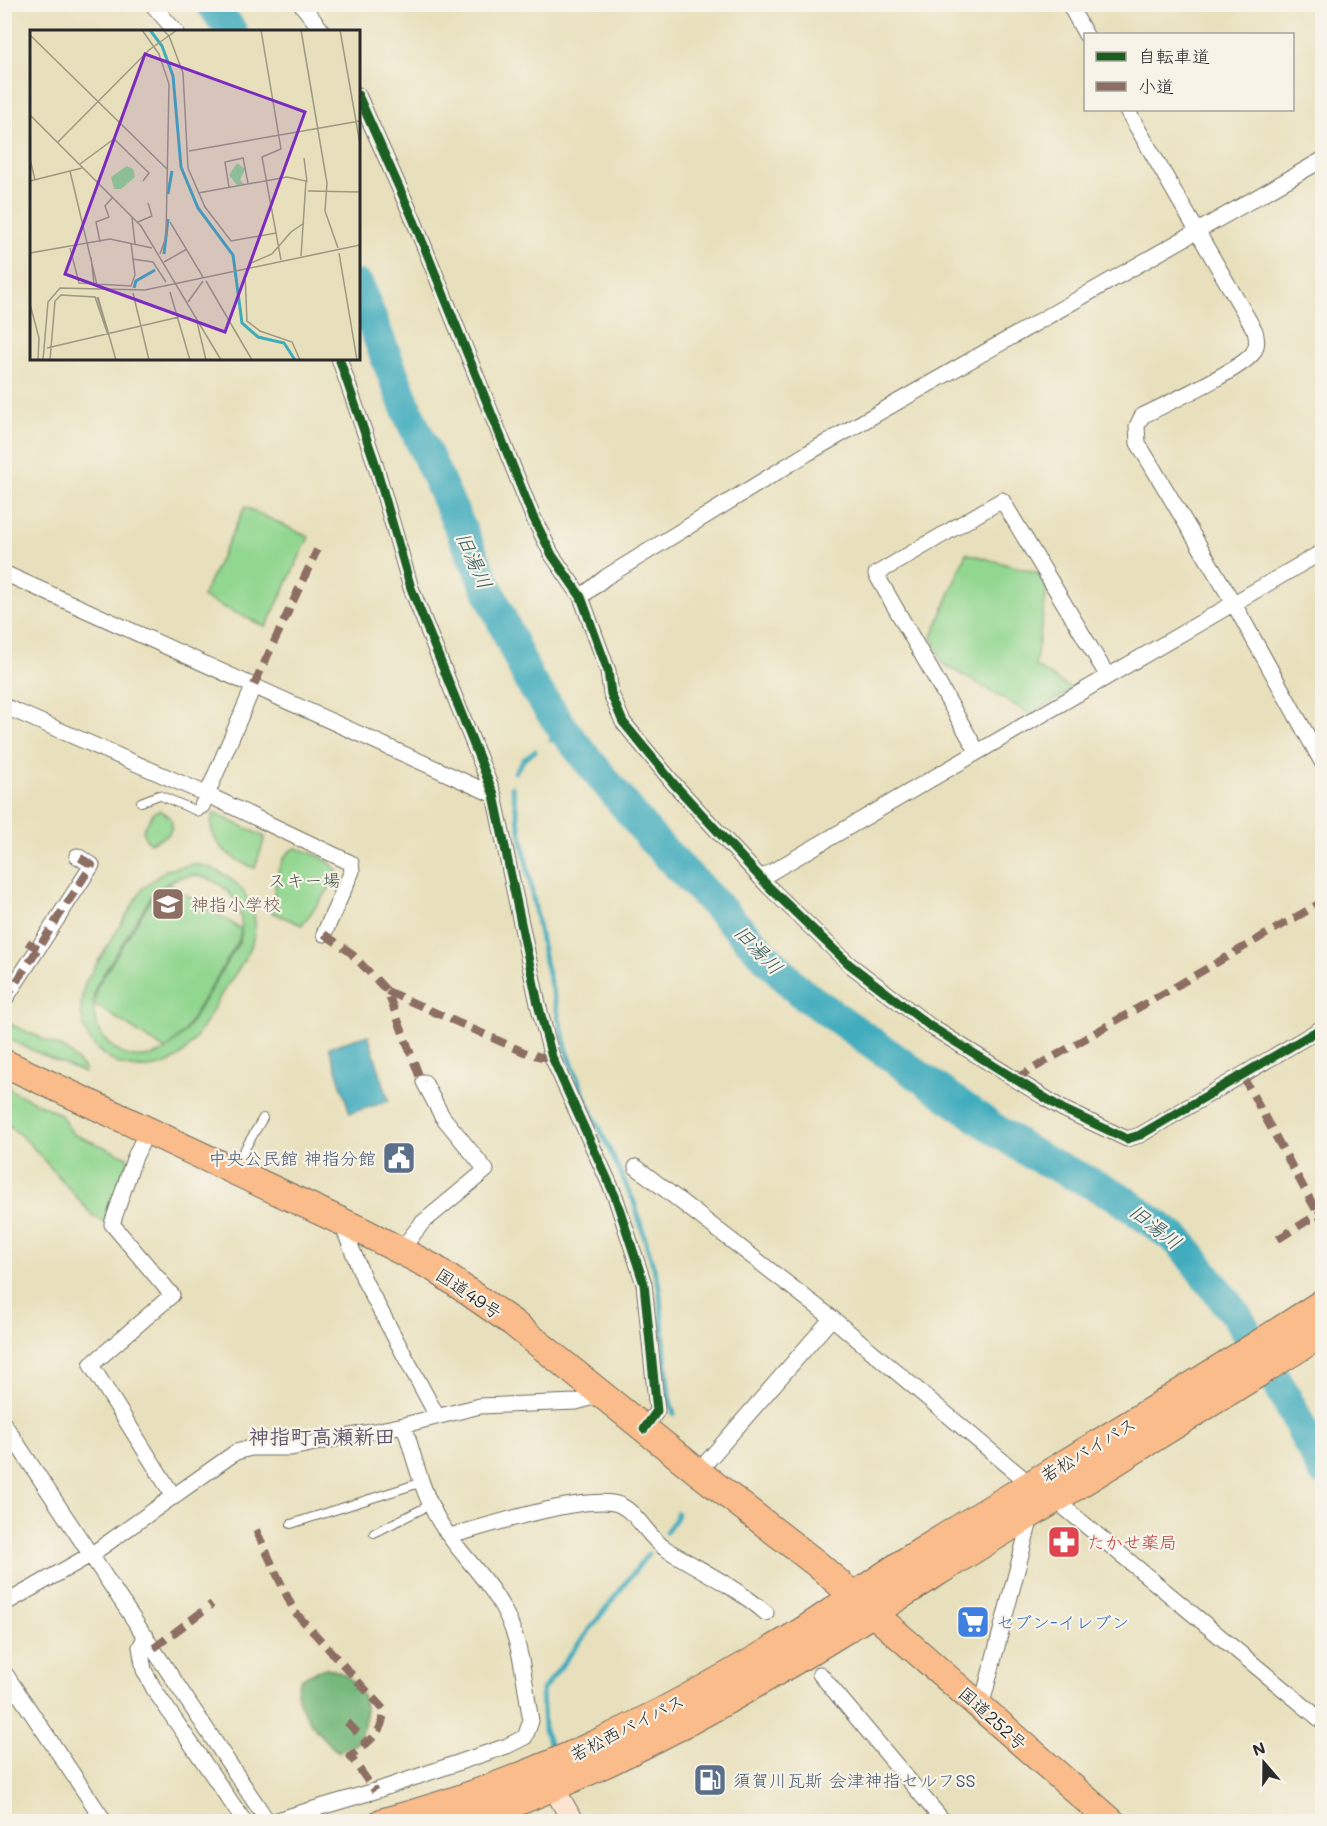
<svg xmlns="http://www.w3.org/2000/svg" width="1327" height="1826" viewBox="0 0 1327 1826" font-family="Mali,'Klee One',sans-serif">
  <style>
    .green { fill: #92d790; stroke: #5e815e; stroke-width: 1.5; fill-rule: evenodd }
    .forest { fill: #75b87a; stroke: #507252; stroke-width: 1.5 }
    .water { fill: #3facbd; stroke: #356c74; stroke-width: 1.5 }
    .lines { fill: none; stroke-linecap: round; stroke-linejoin: round }
    .stream { stroke: #3facbd; stroke-width: 5 }
    .river { stroke: #3facbd; stroke-width: 32 }
    .lane-casing { stroke: #6d6a5e; stroke-width: 10 }
    .street-casing { stroke: #6d6a5e; stroke-width: 17 }
    .secondary-casing { stroke: #6d6a5e; stroke-width: 23 }
    .highway-casing { stroke: #6d6a5e; stroke-width: 29 }
    .lane { stroke: #fff; stroke-width: 8 }
    .street { stroke: #fff; stroke-width: 15 }
    .secondary { stroke: #fde4d0; stroke-width: 21 }
    .highway { stroke: #f9bc8a; stroke-width: 27 }
    .quiet { stroke: #8d6e63; stroke-width: 8; stroke-dasharray: 15 8; stroke-linecap: butt }
    .cycleway-casing { stroke: #f7f3e8; stroke-width: 13 }
    .cycleway { stroke: #1b5e20; stroke-width: 9 }
    .labels { text-anchor: middle; dominant-baseline: central; stroke-width: 4.5; stroke-linejoin: round; paint-order: stroke }
    .park-label { font-size: 18px; fill: #455644; stroke: #f7f3e8 }
    .education-label { font-size: 18px; fill: #785e54; stroke: #f7f3e8; text-anchor: start }
    .service-label { font-size: 18px; fill: #4e5e75; stroke: #f7f3e8; text-anchor: end }
    .street-label { font-size: 18px; fill: #2b2b2b; stroke: #f7f3e8 }
    .health-label { font-size: 18px; fill: #be3a42; stroke: #f7f3e8; text-anchor: start }
    .shop-label { font-size: 18px; fill: #366cbe; stroke: #f7f3e8; text-anchor: start }
    .water-label { font-size: 20px; font-style: italic; fill: #32585e; stroke: #f7f3e8 }
    .quarter-label { font-size: 21px; font-weight: bold; fill: #5f566e; stroke: #f7f3e8 }
    .inset-river { fill: none; stroke: #3facbd; stroke-width: 3 }
    .inset-road { fill: none; stroke: #9c9882; stroke-width: 1.5 }
    .view { fill: #7b2cbf; fill-opacity: 0.15; stroke: #7b2cbf; stroke-width: 3 }
    .inset-edge { fill: none; stroke: #2b2b2b; stroke-width: 3 }
  </style>
  <rect width="100%" height="100%" fill="#f7f3e8"/>
  <filter id="ink" filterUnits="userSpaceOnUse"><feTurbulence type="fractalNoise" baseFrequency=".0167" numOctaves="2"/><feDisplacementMap in="SourceGraphic" scale="12" xChannelSelector="R" yChannelSelector="G"/><feConvolveMatrix kernelMatrix="1 2 1 2 8 2 1 2 1" color-interpolation-filters="sRGB"/></filter>
  <filter id="wash" filterUnits="userSpaceOnUse"><feTurbulence type="fractalNoise" baseFrequency=".008" numOctaves="4" result="noise"/><feDisplacementMap in="SourceGraphic" scale="24" xChannelSelector="R" yChannelSelector="G"/><feGaussianBlur stdDeviation="1.35" result="paint"/><feColorMatrix in="noise" values="0 0 0 0 0 0 0 0 0 0 0 0 0 0 0 0 0 1.4 0 .05"/><feComposite in="paint" operator="in"/></filter>
  <g filter="url(#wash)">
    <rect width="100%" height="100%" fill="#e8e0bc"/>
    <path class="green" d="M245,507L309,537L266,627L202,597Z
      M966,553L1038,573L1047,590L1035,666L1073,690L1030,714L943,664L932,637Z
      M160,810L171,818L172,827L168,835L150,843L146,839L143,830L154,812Z
      M214,813L265,837L255,868C233,861 202,839 214,813Z
      M296,848C310,852 338,861 338,877L302,925L271,912C275,893 275,855 296,848Z
      M194,864C232,869 265,902 252,944C246,961 231,979 221,995C211,1012 201,1033 187,1049C164,1075 121,1074 97,1049C79,1030 78,1005 86,981L143,888L166,870ZM193,875C228,880 247,906 240,941L185,1032L167,1049L184,1032L239,940L241,929L168,883L153,896L97,987L94,1004L166,1050C121,1075 83,1031 96,986L152,895C165,883 176,877 193,875Z
      M10,1024L67,1050L85,1070L84,1073L5,1038V1029Z
      M5,1083L10,1085L8,1089L60,1114L73,1134L126,1156L128,1160L106,1222L94,1217L29,1143L5,1122Z"/>
    <path class="forest" d="M326,1668C364,1676 375,1711 356,1744L339,1752C324,1743 287,1700 300,1681C305,1674 318,1671 326,1668Z"/>
    <path class="water" d="M368,1035L389,1101L350,1113L329,1047Z"/>
    <g class="lines">
      <path class="stream" d="M551,740L565,731
        M515,772L524,759L535,751
        M512,787L545,961L567,1051L583,1093L634,1202L659,1285L669,1398L674,1414
        M666,1532L675,1520L677,1513
        M551,1746L544,1730L542,1691L648,1554"/>
      <path class="river" d="M212,4L232,32
        M358,286L409,415L529,680L566,733L653,840L799,991L990,1126L1032,1154L1117,1196L1181,1243L1238,1318L1283,1392L1322,1469"/>
    </g>
  </g>
  <g filter="url(#ink)">
    <g class="lines">
      <g class="lane-casing">
        <path id="lane" d="M141,802L159,795L199,812L202,806
          M234,1167L263,1118
          M291,1524L423,1482
          M374,1533L430,1505"/>
      </g>
      <g class="street-casing">
        <path id="street" d="M152,4L176,32
          M301,4L323,32
          M1069,4L1086,35
          M358,95L414,221L533,517L552,555L581,597L608,671L611,694L623,722L674,784L768,886L849,964L930,1026L1063,1109L1127,1139L1140,1135L1322,1028
          M1127,110L1255,331C1257,340 1258,345 1253,353C1241,370 1164,405 1142,416L1137,426L1138,443L1234,604L1322,762
          M339,358L374,460L411,588L494,795L538,1004L552,1057L615,1196L644,1284L657,1411L644,1429
          M4,573L494,795
          M581,597L606,577L808,453L1322,160
          M4,706L206,794L351,863L352,871L324,934
          M977,751L876,574L1002,500L1107,675
          M202,806L254,685
          M761,878L1322,552
          M4,1001L92,865L77,856
          M147,1131L134,1159L112,1224L172,1295L91,1365L174,1497
          M636,1167L832,1318L1030,1484
          M341,1222L365,1282L437,1416
          M400,1251L422,1223L486,1170L442,1116L424,1082
          M4,1424L268,1822
          M698,1472L832,1318
          M1054,1499L1322,1721
          M450,1536C484,1527 590,1492 620,1505C639,1514 648,1538 666,1549C700,1570 736,1587 766,1613
          M4,1604L92,1554L236,1452L251,1448H291L404,1425L480,1406L576,1402L601,1395
          M146,1636L140,1647L144,1670L155,1691L244,1821
          M4,1672L105,1822
          M820,1674L944,1822
          M981,1707L1032,1513
          M270,1822L375,1791L507,1746L525,1737L531,1721C525,1688 523,1654 510,1623C494,1583 460,1556 439,1521C422,1492 414,1457 404,1425"/>
      </g>
      <g class="secondary-casing">
        <path id="secondary" d="M553,1786L573,1822"/>
      </g>
      <g class="highway-casing">
        <path id="highway" d="M4,1063L364,1232L434,1268L513,1323L698,1472L817,1564L1112,1822
          M382,1822C527,1784 663,1716 791,1638C834,1612 874,1580 917,1554C1052,1470 1189,1390 1322,1303
          M463,1822C640,1762 797,1661 954,1562C1077,1485 1200,1410 1322,1334"/>
      </g>
      <use href="#lane" class="lane"/>
      <use href="#street" class="street"/>
      <use href="#secondary" class="secondary"/>
      <use href="#highway" class="highway"/>
      <path class="quiet" d="M254,685L317,550
        M324,934L350,952L387,991L420,1078L424,1082
        M27,942L38,949
        M387,991L524,1052L541,1057H552
        M4,1001L92,865L77,856
        M1242,1075L1322,1221
        M1015,1079L1322,902
        M1278,1239L1318,1214
        M256,1530L294,1611L384,1710C383,1734 369,1742 350,1756L375,1791
        M154,1648L212,1604
        M347,1722L367,1743"/>
      <g class="cycleway-casing">
        <path id="cycleway" d="M358,95L414,221L533,517L552,555L581,597L608,671L611,694L623,722L674,784L768,886L849,964L930,1026L1063,1109L1127,1139L1140,1135L1322,1028
          M339,358L374,460L411,588L494,795L538,1004L552,1057L615,1196L644,1284L657,1411L644,1429"/>
      </g>
      <use href="#cycleway" class="cycleway"/>
    </g>
  </g>
  <defs>
    <g id="school-square" transform="scale(1.725)"><rect x="-9" y="-9" width="18" height="18" rx="4" fill="#8d6e63" stroke="#f7f3e8"/><path d="M0-5L7-2L0 1L-7-2ZM-4 1L0 2.5L4 1V4Q0 6-4 4Z" fill="#fff"/></g>
    <g id="civic-square" transform="scale(1.725)"><rect x="-9" y="-9" width="18" height="18" rx="4" fill="#5c6f8a" stroke="#f7f3e8"/><path d="M-.6-6.5H3V-4.5H.6V-3L4-1V1h2V6H-6V1h2V-1L-.6-3ZM-1.2 2.5V6h2.4V2.5Z" fill="#fff"/></g>
    <g id="pharmacy-square" transform="scale(1.725)"><rect x="-9" y="-9" width="18" height="18" rx="4" fill="#e0444e" stroke="#f7f3e8"/><path d="M-2-6h4v4h4v4h-4v4h-4v-4h-4v-4h4Z" fill="#fff"/></g>
    <g id="supermarket-square" transform="scale(1.725)"><rect x="-9" y="-9" width="18" height="18" rx="4" fill="#3f7fe0" stroke="#f7f3e8"/><path d="M-6-5.5h2.5l.6 2H6L4.5 2H-2.5L-4.4-4H-6ZM-1.5 3.2a1.3 1.3 0 1 0 .1 0ZM3 3.2a1.3 1.3 0 1 0 .1 0Z" fill="#fff"/></g>
    <g id="fuel-square" transform="scale(1.725)"><rect x="-9" y="-9" width="18" height="18" rx="4" fill="#5c6f8a" stroke="#f7f3e8"/><path d="M-5.5-6h7V0h2V4h1.3V-2.5L3-4.5l.8-.8L6-3V5H2.5V1h-1V6h-7ZM-4.2-4.7v3.2H.2V-4.7Z" fill="#fff"/></g>
  </defs>
  <g fill-rule="evenodd">
    <use href="#school-square" x="168" y="904"/>
    <use href="#civic-square" x="399" y="1158"/>
    <use href="#pharmacy-square" x="1064" y="1542"/>
    <use href="#supermarket-square" x="973" y="1622"/>
    <use href="#fuel-square" x="710" y="1780"/>
  </g>
  <g class="labels">
    <g class="park-label">
      <text x="304" y="880">スキー場</text>
    </g>
    <g class="education-label">
      <text x="191" y="904">神指小学校</text>
    </g>
    <g class="service-label">
      <text x="376" y="1158">中央公民館 神指分館</text>
      <text x="733" y="1780" text-anchor="start">須賀川瓦斯 会津神指セルフSS</text>
    </g>
    <g class="street-label">
      <text transform="translate(469 1293) rotate(34)">国道49号</text>
      <text transform="translate(1088 1449) rotate(-31)">若松バイパス</text>
      <text transform="translate(993 1718) rotate(42)">国道252号</text>
      <text transform="translate(627 1727) rotate(-27)">若松西バイパス</text>
    </g>
    <g class="health-label">
      <text x="1087" y="1542">たかせ薬局</text>
    </g>
    <g class="shop-label">
      <text x="996" y="1622">セブン-イレブン</text>
    </g>
    <g class="water-label">
      <text transform="translate(475 560) rotate(66)">旧湯川</text>
      <text transform="translate(759 949) rotate(46)">旧湯川</text>
      <text transform="translate(1156 1226) rotate(38)">旧湯川</text>
    </g>
    <g class="quarter-label">
      <text x="322" y="1435">神指町高瀬新田</text>
    </g>
  </g>
  <g transform="translate(30 30)">
    <rect width="330" height="330" fill="#e8e0bc"/>
    <path d="M207,133L215,139L210,150L214,154L207,155L199,145ZM97,136L103,139L105,147L91,159H84L81,147Z" fill="#92d790"/>
    <path class="inset-river" d="M120,0L132,16L143,46L151,137L168,178L203,225L212,293L228,307L254,313L265,330M138,164L142,141M134,224L138,189M104,258L106,251L125,240"/>
    <path class="inset-road" d="M112,0L129,24L139,54L136,207L130,224M133,0L139,6L153,43L158,138L175,177L201,211L246,203M231,0L251,119L232,127L251,230M271,0L297,153L295,181L308,218M310,0L330,114M0,5L138,140M0,85L111,196L191,330M28,112L119,20L147,0M159,121L330,91M274,128L277,152M0,129L5,150M50,134L84,109L119,143L113,151M40,141L67,255M0,151L52,138M199,157L195,132L213,128L218,153M278,161L330,162M168,163L257,147L276,151L271,226M102,188L105,214M108,192L122,186L118,173M140,192L173,247M70,212L66,192L79,187L75,176L82,168M40,218L49,253L101,256L105,245L101,213M0,223L80,209L122,218M309,223L327,330M61,227L64,254M102,229L123,232L136,252M134,232L157,219M219,238L221,233L242,224L261,202L274,193M215,244L217,291L230,301L262,312L270,330M176,251L222,330M140,262L160,330M103,263L119,330M67,267L78,301M68,267L86,330M158,272L173,251M0,274L9,308L8,330M167,292L176,330M17,318L149,287M13,330L18,272L30,258L115,260L330,215M20,330L25,271L31,265L65,267L78,305"/>
    <path class="view" d="M115,24L275,82L195,302L35,244Z"/>
    <rect width="330" height="330" class="inset-edge"/>
  </g>
  <rect width="1327" height="1826" fill="none" stroke="#f7f3e8" stroke-width="24"/>
  <rect x="1084" y="33" width="210" height="78" fill="#f7f3e8" stroke="#a5a39c" stroke-width="1.5"/>
  <rect x="1096" y="52" width="30" height="9" fill="#1b5e20" stroke="#a5a39c" stroke-width="1.5"/>
  <text x="1138" y="63" font-size="18" fill="#2b2b2b">自転車道</text>
  <rect x="1096" y="82" width="30" height="9" fill="#8d6e63" stroke="#a5a39c" stroke-width="1.5"/>
  <text x="1138" y="93" font-size="18" fill="#2b2b2b">小道</text>
  <g transform="translate(1264 1763) rotate(340)" stroke="#f7f3e8" stroke-width="4.5" paint-order="stroke">
  <path d="M0-4.5L10 22L0 15L-10 22Z" fill="#2b2b2b"/>
  <text y="-9" font-size="16" font-weight="bold" text-anchor="middle" fill="#2b2b2b">N</text>
  </g>
</svg>
